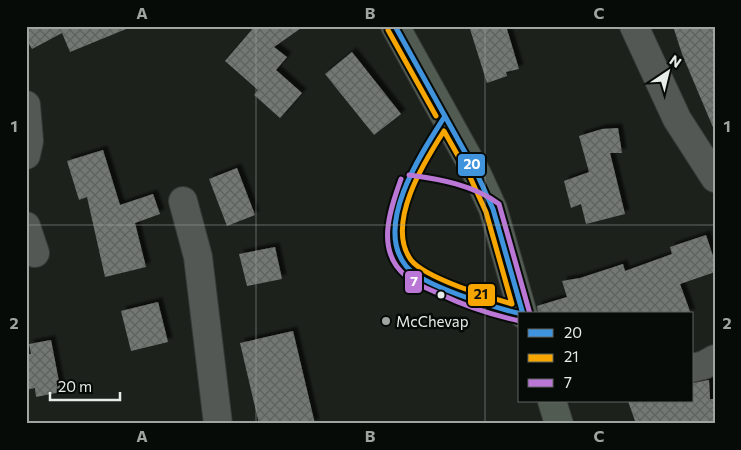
<svg xmlns="http://www.w3.org/2000/svg" width="741" height="450" viewBox="0 0 741 450" font-family="Commissioner,sans-serif">
  <style>
    .building { fill: url(#building-cross-hatch); filter: url(#shadow) }
    .lines { fill: none; stroke-linecap: round; stroke-linejoin: round }
    .minor-casing { stroke: #373b38; stroke-width: 30 }
    .major-casing { stroke: #373b38; stroke-width: 30 }
    .minor { stroke: #545855; stroke-width: 28 }
    .major { stroke: #525b52; stroke-width: 28 }
    .bus-1-casing { stroke: #070b08; stroke-width: 9 }
    .bus-2-casing { stroke: #070b08; stroke-width: 9 }
    .bus-3-casing { stroke: #070b08; stroke-width: 9 }
    .bus-1 { stroke: #4094de; stroke-width: 5 }
    .bus-2 { stroke: #f7a600; stroke-width: 5 }
    .bus-3 { stroke: #ba77d6; stroke-width: 5 }
    .grid { fill: none; stroke: #9fa5a0; stroke-width: 1; stroke-opacity: 0.55 }
    .bus-dot { fill: #e6ece7; stroke: #070b08; stroke-width: 2 }
    .poi-dot { fill: #9fa5a0; stroke: #070b08; stroke-width: 2 }
    .labels { text-anchor: middle; dominant-baseline: central; stroke-width: 5; stroke-linejoin: round; paint-order: stroke }
    .poi-label { font-size: 15px; fill: #e6ece7; stroke: #070b08; text-anchor: start }
    .line-badge { stroke: #070b08; stroke-width: 2 }
    .badge-label { font-size: 14px; text-anchor: middle; font-weight: bold; fill: #fff }
    .pale-badge-label { font-size: 14px; text-anchor: middle; font-weight: bold; fill: #111 }
    .neatline { fill: none; stroke: #9fa5a0; stroke-width: 2 }
    .grid-label { font-size: 16px; text-anchor: middle; font-weight: bold; fill: #9fa5a0 }
  </style>
  <defs>
    <pattern id="building-cross-hatch" width="8" height="8" patternUnits="userSpaceOnUse" patternTransform="scale(1.25)"><rect width="8" height="8" fill="#737873"/><path d="M0 0l8 8M0 8l8-8" fill="none" stroke="#5e625e"/></pattern>
    <filter id="shadow"><feDropShadow dx="4.5" dy="-4.5" stdDeviation="1" flood-color="#0009"/></filter>
  </defs>
  <rect width="100%" height="100%" fill="#1c211c"/>
  <path class="building" d="M26,26H131V27L70,52L62,33L32,49L26,39Z
    M255,26H304L274,47L287,57L276,70L302,93L280,118L254,95L258,90L225,61Z
    M469,26H506L519,69L506,72L507,76L487,83Z
    M673,26H715V132L682,54Z
    M352,52L401,114L374,135L325,74Z
    M618,128L622,153H610L625,214L586,224L581,204L571,208L564,181L589,172L579,136L602,129Z
    M103,150L120,205L153,194L160,214L135,223L146,267L105,277L87,197L79,200L67,161Z
    M237,168L255,215L227,226L209,179Z
    M706,235L715,262V272L680,284L691,314H538L537,306L567,297L562,281L580,278L623,264L625,271L672,254L670,247Z
    M275,247L282,279L247,286L239,254Z
    M158,302L168,342L131,351L121,311Z
    M293,331L315,424H259L240,343Z
    M51,340L61,392L36,397L35,388L26,390V354H31L29,344Z
    M709,380L710,399H715V424H636L628,401H692V383Z"/>
  <g class="lines">
    <g class="minor-casing">
      <path id="minor" d="M634,26L677,119L715,178
        M26,105L29,141L26,155
        M183,201L198,257L218,424
        M26,226L35,253
        M692,368L704,365L715,359"/>
    </g>
    <g class="major-casing">
      <path id="major" d="M395,26L477,174L493,209L523,314
        M552,401L559,424"/>
    </g>
    <use href="#minor" class="minor"/>
    <use href="#major" class="major"/>
    <g class="bus-1-casing">
      <path id="bus-1" d="M395,26L477,174L493,209L523,314
        M445,116C422,152 373,225 406,266C422,286 496,308 522,314"/>
    </g>
    <g class="bus-2-casing">
      <path id="bus-2" d="M388,30L436,116
        M444,131L470,177L486,212L512,304C490,298 425,278 411,260C385,224 424,162 444,131Z"/>
    </g>
    <g class="bus-3-casing">
      <path id="bus-3" d="M409,175C439,179 474,185 499,204L530,314
        M401,179C390,210 375,251 406,276C415,284 428,289 440,294C465,306 492,315 520,321"/>
    </g>
    <use href="#bus-1" class="bus-1"/>
    <use href="#bus-2" class="bus-2"/>
    <use href="#bus-3" class="bus-3"/>
  </g>
  <path class="grid" d="M256,26V424M485,26V424M26,225H715"/>
  <circle class="bus-dot" cx="441" cy="295" r="4.5"/>
  <circle class="poi-dot" cx="386" cy="321" r="5"/>
  <g class="labels">
    <g class="poi-label">
      <text x="396" y="321">McChevap</text>
    </g>
  </g>
  <g class="line-badge">
    <rect x="457" y="153" width="29" height="24" rx="5" fill="#4094de"/>
    <rect x="404" y="270" width="19" height="24" rx="5" fill="#ba77d6"/>
    <rect x="467" y="283" width="29" height="24" rx="5" fill="#f7a600"/>
  </g>
  <g class="badge-label">
    <text x="472" y="169">20</text>
    <text x="414" y="286">7</text>
  </g>
  <g class="pale-badge-label">
    <text x="481" y="299">21</text>
  </g>
  <rect width="741" height="450" fill="none" stroke="#070b08" stroke-width="55"/>
  <rect x="518" y="312" width="175" height="90" fill="#070b08" stroke="#606561"/>
  <rect x="528" y="329" width="25" height="8" fill="#4094de" stroke="#606561"/>
  <text x="564" y="338" font-size="15" fill="#e6ece7">20</text>
  <rect x="528" y="354" width="25" height="8" fill="#f7a600" stroke="#606561"/>
  <text x="564" y="362" font-size="15" fill="#e6ece7">21</text>
  <rect x="528" y="379" width="25" height="8" fill="#ba77d6" stroke="#606561"/>
  <text x="564" y="388" font-size="15" fill="#e6ece7">7</text>
  <g transform="translate(668 72) rotate(35)" stroke="#070b08" stroke-width="4" paint-order="stroke">
  <path d="M0-4L9 19L0 12L-9 19Z" fill="#e6ece7"/>
  <text y="-8" font-size="14" font-weight="bold" text-anchor="middle" fill="#e6ece7">N</text>
  </g>
  <path d="M50 392v8h70v-8" fill="none" stroke="#e6ece7" stroke-width="2.5"/>
  <text x="58" y="392" font-size="15" fill="#e6ece7" stroke="#070b08" stroke-width="4" paint-order="stroke">20 m</text>
  <rect x="28" y="28" width="686" height="394" class="neatline"/>
  <g class="grid-label">
    <text x="142" y="19">A</text>
    <text x="370" y="19">B</text>
    <text x="599" y="19">C</text>
    <text x="14" y="132">1</text>
    <text x="727" y="132">1</text>
    <text x="14" y="329">2</text>
    <text x="727" y="329">2</text>
    <text x="142" y="442">A</text>
    <text x="370" y="442">B</text>
    <text x="599" y="442">C</text>
  </g>
</svg>
